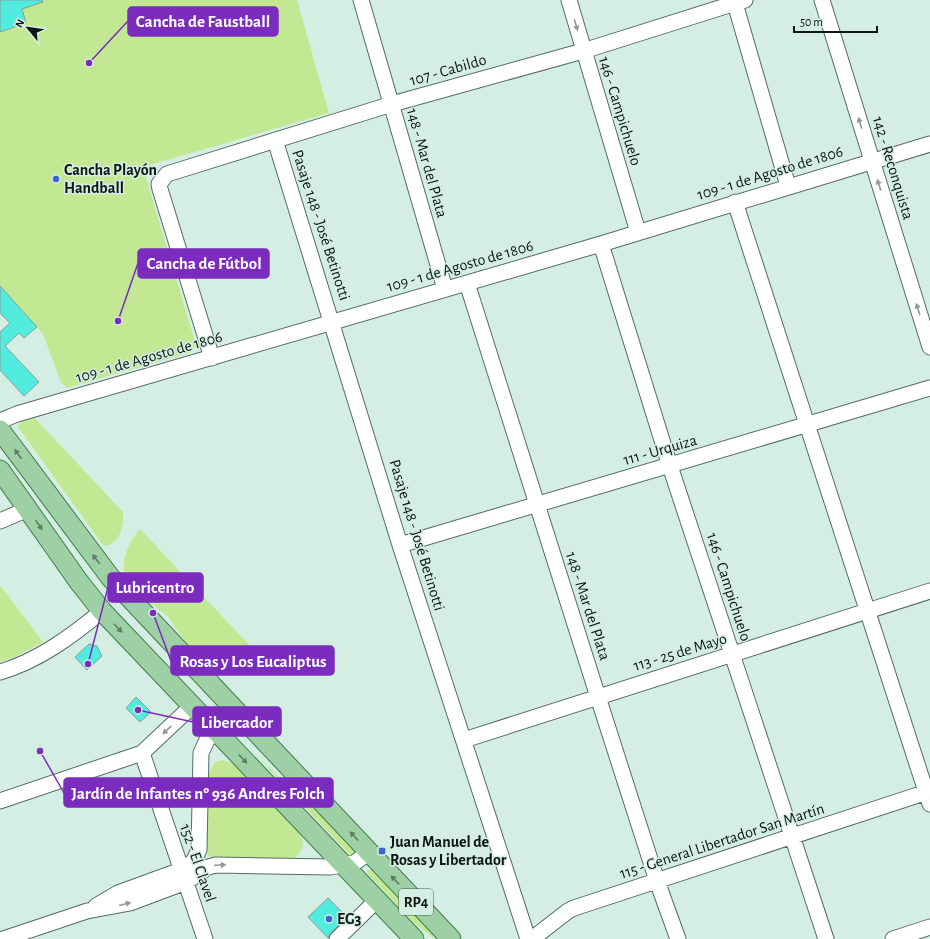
<svg xmlns="http://www.w3.org/2000/svg" width="930" height="939" viewBox="0 0 930 939" font-family="'Alegreya Sans',sans-serif">
  <style>
    .green { fill: #c3e894 }
    .building { fill: #52ecdf; stroke: #839f9b }
    .lines { fill: none; stroke-linecap: round; stroke-linejoin: round }
    .minor-casing { stroke: #556b62; stroke-width: 17 }
    .major-casing { stroke: #417b4c; stroke-width: 21 }
    .minor { stroke: #fff; stroke-width: 15 }
    .major { stroke: #9ed0a6; stroke-width: 19 }
    .oneway { fill: #929694 }
    .oneway2 { fill: #5d7c63 }
    .poi-dot { fill: #3b64d5; stroke: #d5eee3; stroke-width: 1.5 }
    .labels { text-anchor: middle; dominant-baseline: central; stroke-width: 3; stroke-linejoin: round; paint-order: stroke }
    .shield { fill: #d5eee3; stroke: #495751; stroke-width: 1 }
    .shield-label { font-size: 15px; font-weight: bold; fill: #0d1612 }
    .street-label { font-size: 16px; fill: #0d1612; stroke: #d5eee3 }
    .poi-label { font-size: 16px; font-weight: bold; fill: #0d1612; stroke: #d5eee3; text-anchor: start }
    .leader { fill: none; stroke: #7b2cbf; stroke-width: 1.5 }
    .callout-dot { fill: #7b2cbf; stroke: #d5eee3; stroke-width: 1.5 }
    .callout { fill: #7b2cbf; stroke: #7b2cbf; stroke-width: 1.5 }
    .callout-label { font-size: 17px; text-anchor: middle; font-weight: bold; fill: #fff }
  </style>
  <rect width="100%" height="100%" fill="#d5eee3"/>
  <path class="green" d="M0,0H297L329,113L150,165L145,174L196,345L192,352L67,388L61,382L43,334L0,286Z
    M34,417L123,512C124,525 121,542 106,546L102,544L18,427L19,423Z
    M140,529L253,649L205,665L191,649L168,617L150,602L132,592L124,578V559L130,542Z
    M0,585L43,642L15,657L0,662Z
    M252,751L301,798L327,820L359,854L352,857Z
    M222,760L230,762L239,768L299,832C307,844 302,855 289,861L215,860L208,855L206,846L209,773L215,762Z
    M367,870H374L440,939H435L414,923L368,874Z"/>
  <path class="building" d="M0,0H42L43,2L22,9L26,23L0,32Z
    M0,286L37,327L24,338L19,333L5,346L39,382L24,396L0,370V332L10,323L0,313Z
    M89,644L97,646L102,656L87,670L75,657Z
    M136,697L151,712L140,722L126,708Z
    M328,898L347,917L331,933L328,938L308,917Z"/>
  <g class="lines">
    <g class="minor-casing">
      <path id="minor" d="M361,0L445,289
        M569,0L638,232
        M734,0L788,186
        M822,0L930,347
        M275,140L400,545L528,939
        M735,202L930,804
        M601,244L670,466L826,939
        M467,283L598,697L657,881L678,939
        M212,358L160,189L159,184L167,174L392,104L583,51L745,0
        M0,421L17,414L601,244L930,144
        M0,521L28,509
        M400,545L930,388
        M0,672C38,661 72,636 102,611
        M464,740L930,591
        M142,753L205,939
        M0,801L142,753L192,706
        M96,906L118,893L181,870L193,862L199,850L201,753L207,740L236,711
        M3,939L87,911L130,903L186,882L208,867L216,865L331,867L354,863L370,852
        M337,939L377,900
        M532,939L568,911L574,908L930,791
        M893,939L930,927"/>
    </g>
    <g class="major-casing">
      <path id="major" d="M0,430L110,577L451,939
        M0,470L79,582L102,611L414,939"/>
    </g>
    <use href="#minor" class="minor"/>
    <use href="#major" class="major"/>
  </g>
  <defs><path id="oneway-solid" d="M-6-.8H1V-3.2L6.5 0L1 3.2V.8H-6Z"/></defs>
  <g class="oneway">
    <use href="#oneway-solid" transform="translate(576 25) rotate(74)"/>
    <use href="#oneway-solid" transform="translate(860 123) rotate(-107)"/>
    <use href="#oneway-solid" transform="translate(879 185) rotate(-108)"/>
    <use href="#oneway-solid" transform="translate(918 309) rotate(-108)"/>
    <use href="#oneway-solid" transform="translate(167 730) rotate(137)"/>
    <use href="#oneway-solid" transform="translate(220 865) rotate(-2)"/>
    <use href="#oneway-solid" transform="translate(125 904) rotate(-15)"/>
  </g>
  <g class="oneway2">
    <use href="#oneway-solid" transform="translate(18 454) rotate(-126)"/>
    <use href="#oneway-solid" transform="translate(39 525) rotate(55)"/>
    <use href="#oneway-solid" transform="translate(96 559) rotate(-128)"/>
    <use href="#oneway-solid" transform="translate(118 628) rotate(46)"/>
    <use href="#oneway-solid" transform="translate(243 759) rotate(47)"/>
    <use href="#oneway-solid" transform="translate(354 836) rotate(-133)"/>
    <use href="#oneway-solid" transform="translate(395 880) rotate(-133)"/>
  </g>
  <g class="poi-dot">
    <circle cx="56" cy="179" r="4"/>
    <rect x="378" y="847" width="8" height="8" rx="2"/>
    <circle cx="329" cy="919" r="4"/>
  </g>
  <g class="labels">
    <rect class="shield" x="399" y="889" width="34" height="26" rx="3"/>
    <g class="shield-label">
      <text x="416" y="902">RP4</text>
    </g>
    <g class="street-label">
      <text transform="translate(448 70) rotate(-16)">107 - Cabildo</text>
      <text transform="translate(620 111) rotate(73)">146 - Campichuelo</text>
      <text transform="translate(427 163) rotate(74)">148 - Mar del Plata</text>
      <text transform="translate(893 168) rotate(73)">142 - Reconquista</text>
      <text transform="translate(770 173) rotate(-17)">109 - 1 de Agosto de 1806</text>
      <text transform="translate(321 225) rotate(72)">Pasaje 148 - José Betinotti</text>
      <text transform="translate(460 266) rotate(-16)">109 - 1 de Agosto de 1806</text>
      <text transform="translate(149 357) rotate(-16)">109 - 1 de Agosto de 1806</text>
      <text transform="translate(660 450) rotate(-16)">111 - Urquiza</text>
      <text transform="translate(417 535) rotate(73)">Pasaje 148 - José Betinotti</text>
      <text transform="translate(729 587) rotate(72)">146 - Campichuelo</text>
      <text transform="translate(588 606) rotate(72)">148 - Mar del Plata</text>
      <text transform="translate(680 652) rotate(-17)">113 - 25 de Mayo</text>
      <text transform="translate(722 841) rotate(-18)">115 - General Libertador San Martín</text>
      <text transform="translate(198 863) rotate(71)">152 - El Clavel</text>
    </g>
    <g class="poi-label">
      <text x="64" y="170">Cancha Playón<tspan x="64" dy="18">Handball</tspan></text>
      <text x="390" y="842">Juan Manuel de<tspan x="390" dy="18">Rosas y Libertador</tspan></text>
      <text x="337" y="919">EG3</text>
    </g>
  </g>
  <path class="leader" d="M89 63L128 21M118 321L138 263M88 664L108 587M153 613L171 661M138 710L193 722M40 751L64 793"/>
  <g class="callout-dot">
    <circle cx="89" cy="63" r="4"/>
    <circle cx="118" cy="321" r="4"/>
    <circle cx="88" cy="664" r="4"/>
    <circle cx="153" cy="613" r="4"/>
    <circle cx="138" cy="710" r="4"/>
    <circle cx="40" cy="751" r="4"/>
  </g>
  <g class="callout">
    <rect x="128" y="7" width="150" height="29" rx="4"/>
    <rect x="138" y="249" width="131" height="29" rx="4"/>
    <rect x="108" y="573" width="95" height="29" rx="4"/>
    <rect x="171" y="646" width="163" height="29" rx="4"/>
    <rect x="193" y="707" width="88" height="29" rx="4"/>
    <rect x="64" y="778" width="269" height="29" rx="4"/>
  </g>
  <g class="callout-label">
    <text x="203" y="27">Cancha de Faustball</text>
    <text x="204" y="269">Cancha de Fútbol</text>
    <text x="155" y="593">Lubricentro</text>
    <text x="253" y="667">Rosas y Los Eucaliptus</text>
    <text x="237" y="728">Libercador</text>
    <text x="198" y="799">Jardín de Infantes nº 936 Andres Folch</text>
  </g>
  <g transform="translate(28 28) rotate(299)" stroke="#d5eee3" stroke-width="3" paint-order="stroke">
  <path d="M0-3L7 15L0 10L-7 15Z" fill="#0d1612"/>
  <text y="-6" font-size="11" font-weight="bold" text-anchor="middle" fill="#0d1612">N</text>
  </g>
  <path d="M794 26v6h83v-6" fill="none" stroke="#0d1612" stroke-width="2"/>
  <text x="800" y="26" font-size="12" fill="#0d1612" stroke="#d5eee3" stroke-width="3" paint-order="stroke">50 m</text>
</svg>
